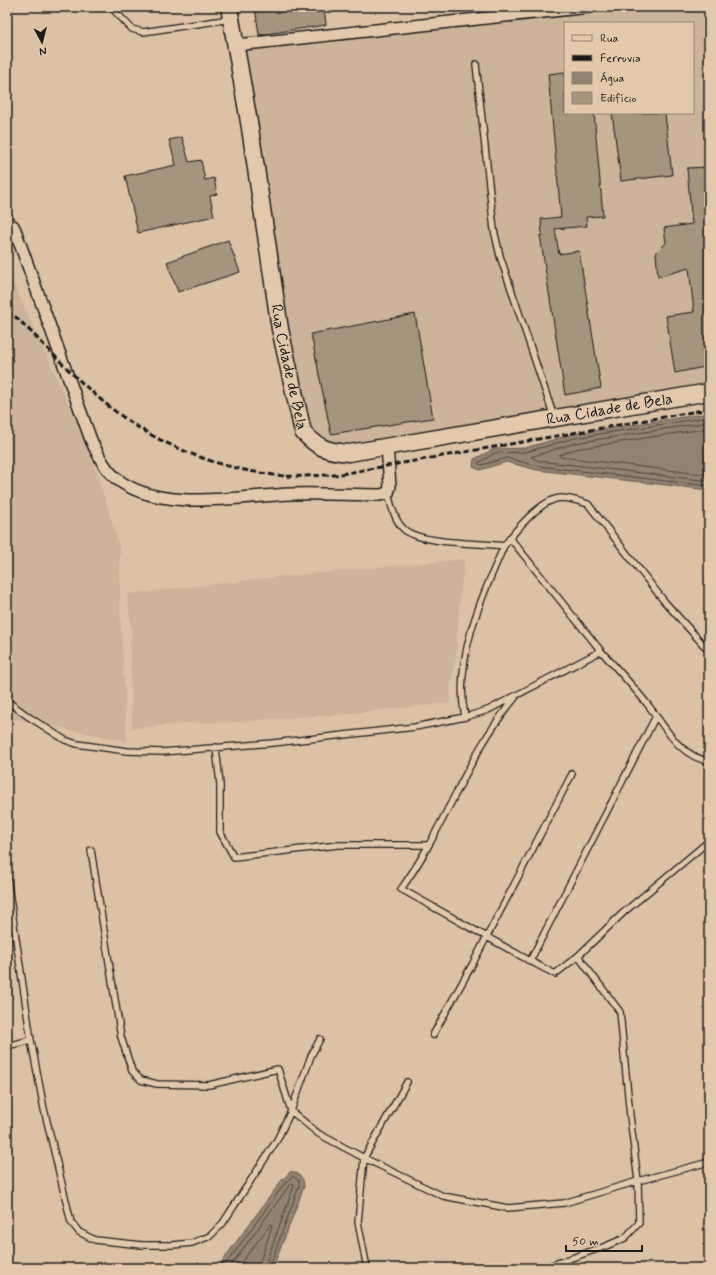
<svg xmlns="http://www.w3.org/2000/svg" width="716" height="1275" viewBox="0 0 716 1275" font-family="Mynerve,sans-serif">
  <style>
    .built { fill: #cbb499; fill-rule: evenodd }
    .water { fill: #928271; stroke: #63594f }
    .lines { fill: none; stroke-linecap: round; stroke-linejoin: round }
    .shore { stroke: #4b453e; stroke-width: 1 }
    .building { fill: #a5947e; stroke: #1c1c1c }
    .lane-casing { stroke: #1c1c1c; stroke-width: 8 }
    .street-casing { stroke: #1c1c1c; stroke-width: 14 }
    .secondary-casing { stroke: #1c1c1c; stroke-width: 19 }
    .lane { stroke: #e3c9ab; stroke-width: 5.5 }
    .street { stroke: #e3c9ab; stroke-width: 11 }
    .secondary { stroke: #e3c9ab; stroke-width: 16 }
    .rail { stroke: #1c1c1c; stroke-width: 3; stroke-dasharray: 6 3; stroke-linecap: butt }
    .labels { text-anchor: middle; dominant-baseline: central; stroke-width: 3; stroke-linejoin: round; paint-order: stroke }
    .street-label { font-size: 16px; fill: #1c1c1c; stroke: #e3c9ab }
  </style>
  <rect width="100%" height="100%" fill="#dbc2a5"/>
  <filter id="ink" filterUnits="userSpaceOnUse"><feTurbulence type="fractalNoise" baseFrequency=".025" numOctaves="2"/><feDisplacementMap in="SourceGraphic" scale="8" xChannelSelector="R" yChannelSelector="G"/><feConvolveMatrix kernelMatrix="1 2 1 2 8 2 1 2 1" color-interpolation-filters="sRGB"/></filter>
  <g filter="url(#ink)">
    <path class="built" d="M590,7H709V390L349,453L303,432L236,45ZM565,23H693V113H565Z
      M7,269L61,387L93,461L120,548V607L127,741L7,718Z
      M465,559L460,594L456,658L450,686V703L335,715L269,719L240,722L188,723L132,729L130,646L132,632L127,594L277,577Z"/>
    <path class="water" d="M709,413V490L537,470L506,462L480,470L473,467L474,459L494,449L525,448L573,434Z
      M291,1171C300,1174 304,1177 304,1187L273,1268H217L282,1180Z"/>
    <g class="lines">
      <path class="shore" d="M709,417L574,438L526,452L495,453L478,463L481,465L507,458L538,466L709,486
        M709,422L575,443L531,457L539,461L709,481
        M709,428L576,449L559,455L561,457L709,475
        M223,1268L285,1183L293,1176L299,1181V1186L269,1268
        M229,1268L289,1186L293,1183L294,1186L264,1268
        M237,1268L271,1224L272,1226L258,1268"/>
    </g>
    <path class="building" d="M255,7H324L326,25L259,35Z
      M565,72V113H594L603,216L586,217L587,226L555,229L559,254L579,251L601,388L565,395L540,235H542L541,219L561,217L548,74Z
      M612,113H665L672,175L621,181Z
      M182,137L189,162L201,160L205,180L214,178L217,194L210,196L214,216L138,233L125,176L176,165L169,140Z
      M708,167L709,366L675,373L666,316L694,312L689,268L658,277L656,253L666,243L664,228L692,224L687,168Z
      M228,240L240,272L178,292L167,262Z
      M415,314L433,418L331,434L311,334Z"/>
    <g class="lines">
      <g class="lane-casing">
        <path id="lane" d="M111,7L132,29L143,32L230,19
          M476,64L494,230L500,256L554,417
          M7,212L13,226
          M388,493C391,505 395,523 406,531C425,544 481,543 504,546C515,531 541,499 561,498C570,498 579,501 588,504L664,601L709,651
          M510,538L601,651
          M515,698C467,754 445,829 401,889L530,961
          M7,701L29,717L65,740L77,744L127,751L162,752L273,743L415,727L465,717L488,710L601,651C617,669 633,686 648,705C664,725 679,757 709,761
          M656,716L530,961L555,974L578,956L624,912L709,841
          M465,717C453,660 482,596 504,546
          M216,747L220,784V832L234,857L338,845H428
          M91,850L121,1037L132,1071L141,1080L157,1084L209,1085L278,1069L291,1111L319,1134L364,1158L358,1222L367,1268
          M7,878L31,1040
          M578,956L620,1012L630,1116L638,1181L709,1162
          M433,1035L472,965L572,774
          M7,1046L31,1040L44,1109L71,1222L79,1232L95,1240L142,1245H173L192,1243L210,1236L223,1223L277,1140L291,1111L311,1056L320,1039
          M407,1082L364,1158L443,1196L508,1208L564,1203L638,1181L639,1223L625,1238L606,1246L543,1268"/>
      </g>
      <g class="street-casing">
        <path id="street" d="M236,45L590,7
          M7,226H13L15,230L91,440C98,455 106,472 121,482C166,512 239,496 291,494C321,493 350,495 380,495L388,493L390,486L387,446"/>
      </g>
      <g class="secondary-casing">
        <g id="secondary">
          <path id="s1" d="M229,7L250,128L280,329L303,432C318,448 326,451 349,453L709,392"/>
        </g>
      </g>
      <use href="#lane" class="lane"/>
      <use href="#street" class="street"/>
      <use href="#secondary" class="secondary"/>
      <path class="rail" d="M7,312L17,318C51,351 85,390 123,417C169,450 228,471 284,476C300,477 318,475 335,475L709,409"/>
    </g>
  </g>
  <g class="labels">
    <g class="street-label">
      <text stroke="none"><textPath href="#s1" startOffset="365">Rua Cidade de Bela</textPath></text>
      <text stroke="none"><textPath href="#s1" startOffset="748">Rua Cidade de Bela</textPath></text>
    </g>
  </g>
  <rect width="716" height="1275" fill="none" stroke="#e3c9ab" stroke-width="24"/>
  <rect x="12" y="12" width="692" height="1251" fill="none" stroke="#1c1c1c" stroke-width="1.5" filter="url(#ink)"/>
  <rect x="564" y="22" width="130" height="92" fill="#e3c9ab" stroke="#938472"/>
  <rect x="572" y="35" width="20" height="6" fill="#e3c9ab" stroke="#938472"/>
  <text x="600" y="42" font-size="12" fill="#1c1c1c">Rua</text>
  <rect x="572" y="55" width="20" height="6" fill="#1c1c1c" stroke="#938472"/>
  <text x="600" y="62" font-size="12" fill="#1c1c1c">Ferrovia</text>
  <rect x="572" y="72" width="20" height="12" fill="#928271" stroke="#938472"/>
  <text x="600" y="82" font-size="12" fill="#1c1c1c">Água</text>
  <rect x="572" y="92" width="20" height="12" fill="#a5947e" stroke="#938472"/>
  <text x="600" y="102" font-size="12" fill="#1c1c1c">Edifício</text>
  <g transform="translate(42 42) rotate(173)" stroke="#e3c9ab" stroke-width="3" paint-order="stroke">
  <path d="M0-3L7 15L0 10L-7 15Z" fill="#1c1c1c"/>
  <text y="-6" font-size="11" font-weight="bold" text-anchor="middle" fill="#1c1c1c">N</text>
  </g>
  <path d="M566 1245v6h76v-6" fill="none" stroke="#1c1c1c" stroke-width="2"/>
  <text x="572" y="1245" font-size="12" fill="#1c1c1c" stroke="#e3c9ab" stroke-width="3" paint-order="stroke">50 m</text>
</svg>
